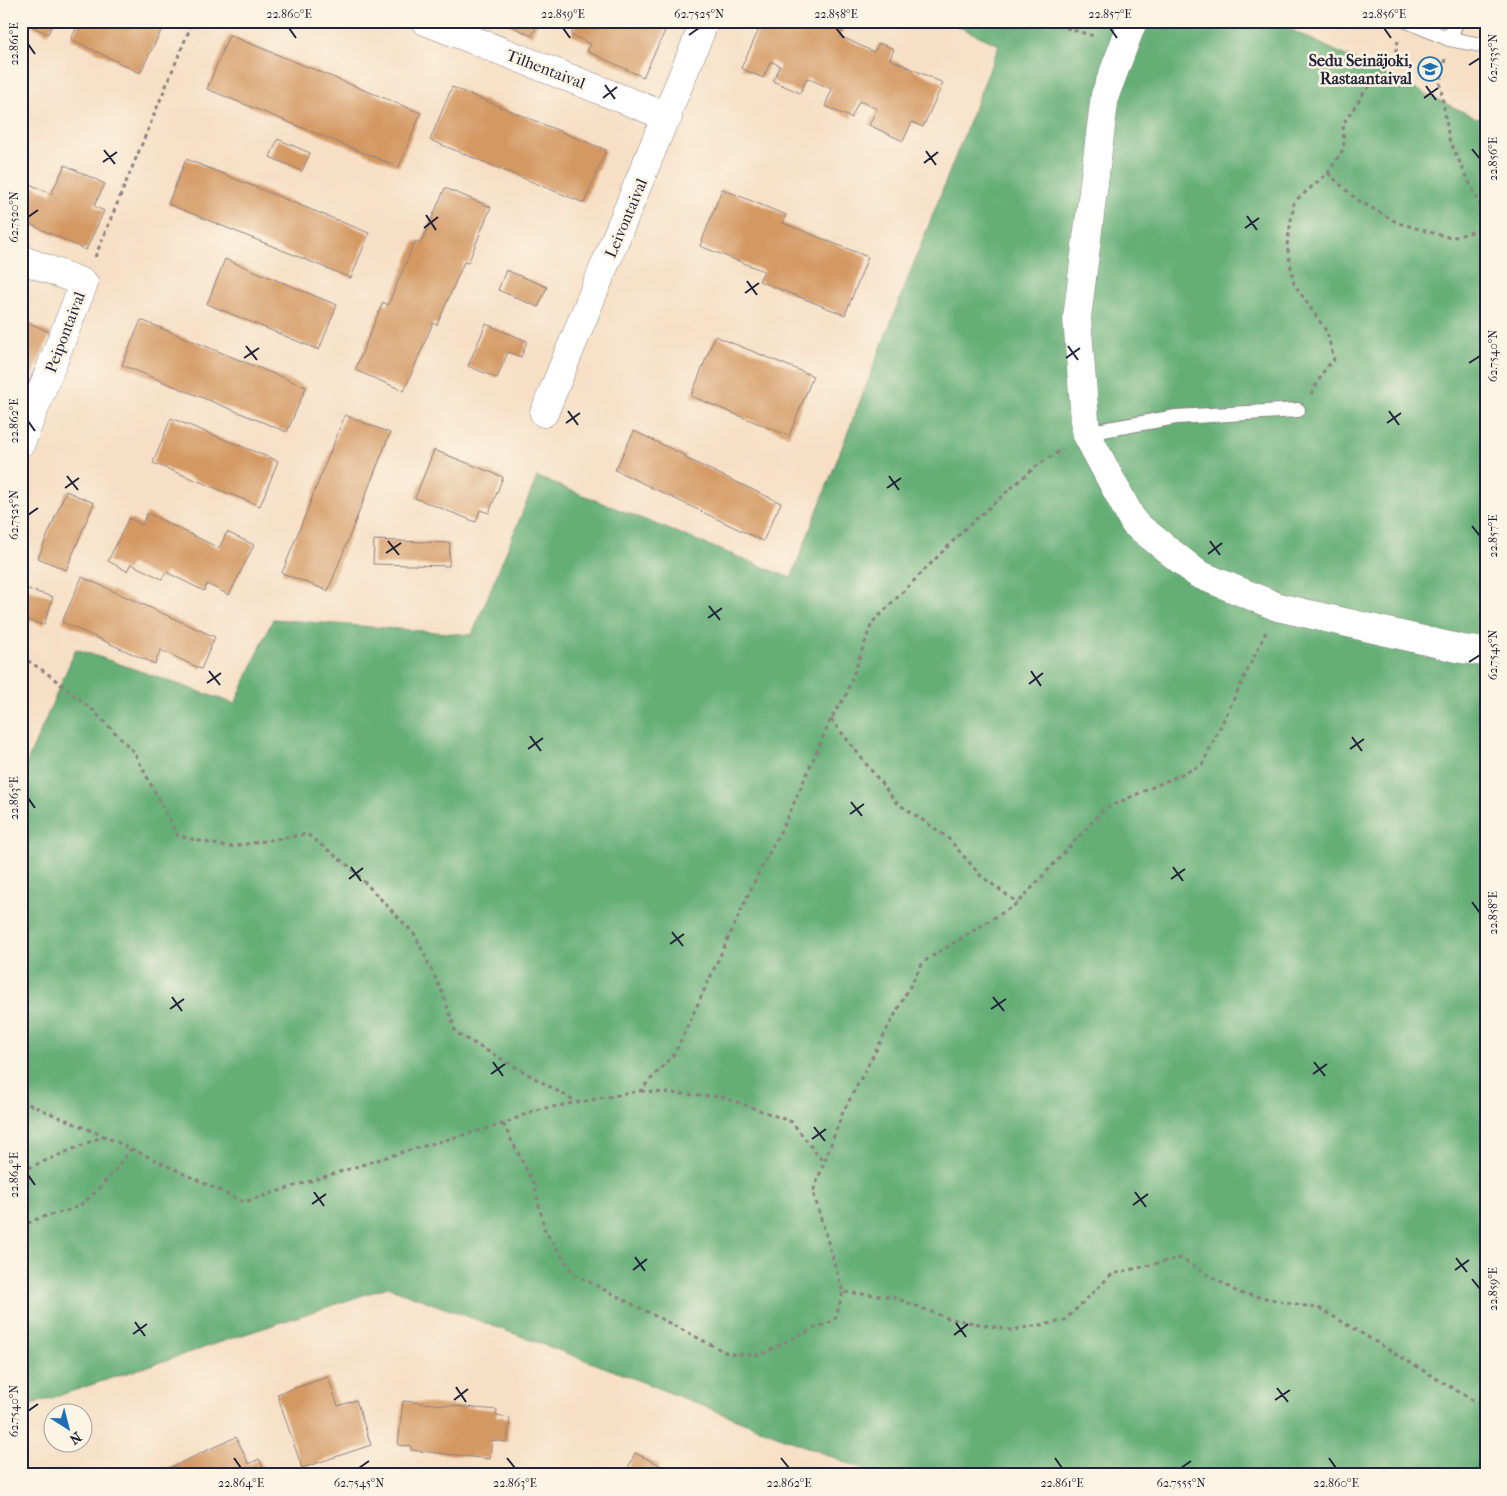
<svg xmlns="http://www.w3.org/2000/svg" width="1507" height="1496" viewBox="0 0 1507 1496" font-family="'IM FELL French Canon',serif">
  <style>
    .forest { fill: #65af77; stroke: #446859 }
    .building { fill: #d49963 }
    .lines { fill: none; stroke-linecap: round; stroke-linejoin: round }
    .lane-casing { stroke: #8c8080; stroke-width: 16 }
    .street-casing { stroke: #8c8080; stroke-width: 29 }
    .path { stroke: #8c8080; stroke-width: 3; stroke-dasharray: 4 4; stroke-linecap: butt }
    .lane { stroke: #fff; stroke-width: 14 }
    .street { stroke: #fff; stroke-width: 28 }
    .ticks { fill: none; stroke: #22223b; stroke-width: 2 }
    .labels { text-anchor: middle; dominant-baseline: central; stroke-width: 5; stroke-linejoin: round; paint-order: stroke }
    .poi-label { font-size: 16px; font-weight: bold; fill: #22223b; stroke: #fcf5e5; text-anchor: end }
    .street-label { font-size: 16px; fill: #22223b; stroke: #fcf5e5 }
    .neatline { fill: none; stroke: #22223b; stroke-width: 2 }
    .ticks-label { font-size: 12px; text-anchor: middle; fill: #22223b }
  </style>
  <rect width="100%" height="100%" fill="#fcf5e5"/>
  <filter id="ink" filterUnits="userSpaceOnUse"><feTurbulence type="fractalNoise" baseFrequency=".02" numOctaves="2"/><feDisplacementMap in="SourceGraphic" scale="10" xChannelSelector="R" yChannelSelector="G"/><feConvolveMatrix kernelMatrix="1 2 1 2 8 2 1 2 1" color-interpolation-filters="sRGB"/></filter>
  <filter id="wash" filterUnits="userSpaceOnUse"><feTurbulence type="fractalNoise" baseFrequency=".0096" numOctaves="4" result="noise"/><feDisplacementMap in="SourceGraphic" scale="20" xChannelSelector="R" yChannelSelector="G"/><feGaussianBlur stdDeviation="1.12" result="paint"/><feColorMatrix in="noise" values="0 0 0 0 0 0 0 0 0 0 0 0 0 0 0 0 0 1.4 0 .05"/><feComposite in="paint" operator="in"/></filter>
  <g filter="url(#wash)">
    <rect width="100%" height="100%" fill="#f6dfc5"/>
    <path class="forest" d="M946,21H1273L1476,118L1486,116V1475H878L612,1370L388,1287L21,1408V776L76,649L235,704L273,619L472,635L537,477L791,578L999,45Z"/>
    <g id="blocks">
      <path class="building" d="M21,21H54L48,34Z
        M80,21H166L140,73L71,39Z
        M501,21H539L532,36Z
        M577,21H659L657,26L665,31L643,77L587,51L591,44L571,35Z
        M763,21H807L826,30L830,21H839L846,24L840,36L874,52L879,43L894,49L890,59L943,83L923,127L912,122L903,141L869,125L877,109L859,101L851,118L825,106L832,89L807,78L800,93L773,81L780,66L771,61L763,78L741,68Z
        M229,35L421,113L399,167L207,89Z
        M452,87L606,150L584,203L430,140Z
        M278,139L310,153L302,171L270,157Z
        M186,159L369,233L351,278L168,204Z
        M65,165L105,184L94,206L104,211L86,250L21,220V180L51,194Z
        M445,188L491,207L468,263L464,262L437,325L433,323L404,391L355,370L383,302L388,305L415,241L421,243Z
        M722,189L786,215L783,223L868,257L845,315L759,281L764,271L700,246Z
        M225,259L337,305L319,350L207,304Z
        M506,270L547,287L538,307L498,290Z
        M23,320L51,333L29,383L21,379Z
        M141,320L306,387L287,432L122,365Z
        M486,324L527,341L521,357L508,352L497,378L468,366Z
        M715,336L813,376L789,436L691,396Z
        M345,415L390,433L328,591L282,573Z
        M171,418L278,461L260,506L153,463Z
        M634,431L686,456L685,458L781,503L763,541L615,470Z
        M434,450L503,477L489,513L480,510L476,522L415,498Z
        M66,491L94,503L66,570L38,558Z
        M147,513L219,548L227,532L254,545L229,595L207,584L204,591L166,572L162,579L131,564L127,571L108,561L129,518L142,525Z
        M374,540L450,543L449,566L373,564Z
        M82,577L215,637L201,669L161,650L155,664L62,622Z
        M27,589L53,597L44,625L21,618V609Z
        M328,1377L338,1406L356,1400L371,1445L302,1468L277,1394Z
        M403,1401L497,1410L496,1416L510,1418L507,1442L492,1440L490,1459L411,1450V1446L398,1445Z
        M236,1437L249,1464L259,1459L267,1475H167L165,1470Z
        M635,1453L660,1465L657,1471L664,1475H625Z"/>
    </g>
  </g>
  <g filter="url(#ink)">
    <use href="#blocks" fill-opacity="0" stroke="#8c8080" stroke-width="1"/>
    <g class="lines">
      <g class="lane-casing">
        <path id="lane" d="M1407,21L1449,39L1486,46
          M1449,39L1457,21
          M1086,433L1176,417L1298,410"/>
      </g>
      <g class="street-casing">
        <path id="street" d="M425,21L668,117
          M1133,21L1105,95L1077,318L1086,433L1134,523L1198,574L1278,607L1462,649L1486,652
          M21,259L84,283L21,443
          M544,413L705,21"/>
      </g>
      <path class="path" d="M1043,21L1097,37
        M1445,59L1440,83L1449,139L1486,218
        M1328,173L1356,199L1398,223L1451,238L1486,228
        M95,257L193,21
        M1311,394C1321,381 1320,371 1334,360L1327,332L1294,284L1287,245L1294,202L1328,173L1344,148L1343,124L1363,94L1394,59L1398,41
        M1266,632L1202,765L1104,809L1018,903L923,962L843,1112L813,1192L843,1292L893,1297L947,1318L1011,1330L1064,1321L1112,1274L1180,1258L1239,1293L1321,1309L1479,1404H1486
        M21,656L48,674L94,711L134,752L178,836L228,847L307,834L350,867L415,935L443,994L456,1033L575,1101
        M831,719L896,802L947,837L981,876L1018,903
        M641,1091L723,1097L792,1122L824,1163
        M21,1101L104,1136L244,1202L406,1151L503,1124L535,1110L640,1091L675,1053L758,874L786,821L831,719L846,695L872,623L966,528L1035,467L1063,449
        M503,1124L534,1184L545,1231L574,1274L729,1354L760,1355L799,1335L835,1320L843,1292
        M21,1171L104,1136
        M21,1228C36,1216 55,1215 72,1209C94,1200 117,1167 132,1148"/>
      <use href="#lane" class="lane"/>
      <use href="#street" class="street"/>
    </g>
  </g>
  <path class="ticks" d="M289,28L296,38M563,28L570,38M836,28L844,38M1110,28L1117,38M1384,28L1391,38M689,35L699,28M28,44L35,54M1469,65L1480,58M605,85L615,99M1426,86L1436,100M603,98L617,87M1424,98L1438,88M1472,149L1480,159M104,150L115,164M926,151L936,165M103,162L117,152M924,163L938,152M426,215L436,230M1247,216L1257,230M28,217L38,210M424,228L438,217M1245,228L1259,218M747,281L757,295M745,293L759,283M246,346L257,360M1068,346L1078,360M244,358L259,348M1066,358L1080,348M1469,363L1480,356M568,411L578,425M1389,411L1399,425M28,421L35,431M566,423L580,413M1387,423L1401,413M67,476L78,490M889,476L899,490M65,488L79,478M887,488L901,478M28,515L38,508M1472,526L1480,536M388,541L399,555M1210,541L1220,555M386,553L401,543M1208,554L1222,543M709,606L720,620M708,618L722,608M1469,662L1480,655M209,671L220,685M1031,671L1041,686M207,683L221,673M1029,684L1043,673M530,736L541,751M1352,737L1362,751M528,749L543,738M1350,749L1364,739M28,798L35,808M851,802L862,816M850,814L864,804M351,867L361,881M1173,867L1183,881M349,879L363,868M1171,879L1185,869M1472,902L1480,913M672,932L683,946M670,944L684,934M172,997L182,1011M993,997L1004,1011M170,1009L184,999M991,1009L1006,999M493,1062L503,1076M1314,1062L1325,1076M491,1074L505,1064M1313,1074L1327,1064M814,1127L825,1141M812,1139L826,1129M28,1175L35,1185M314,1192L324,1206M1135,1192L1146,1207M312,1204L326,1194M1133,1205L1148,1194M635,1257L645,1271M1456,1258L1467,1272M633,1270L647,1259M1455,1270L1469,1260M1472,1279L1480,1289M135,1322L145,1336M956,1323L966,1337M133,1334L147,1324M954,1335L968,1324M456,1387L466,1402M1277,1388L1288,1402M454,1400L468,1389M1275,1400L1290,1390M28,1411L38,1404M234,1458L241,1468M507,1458L515,1468M781,1458L789,1468M1055,1458L1062,1468M1329,1458L1336,1468M359,1468L369,1461M1181,1468L1191,1461"/>
  <defs>
    <g id="school-ring" transform="scale(1.25)"><circle r="9.5" fill="#fcf5e5" stroke="#1f6fb2" stroke-width="1.5"/><path d="M0-5L7-2L0 1L-7-2ZM-4 1L0 2.5L4 1V4Q0 6-4 4Z" fill="#1f6fb2"/></g>
  </defs>
  <g fill-rule="evenodd">
    <use href="#school-ring" x="1430" y="69"/>
  </g>
  <g class="labels">
    <g class="poi-label">
      <text x="1412" y="60">Sedu Seinäjoki,<tspan x="1412" dy="18">Rastaantaival</tspan></text>
    </g>
    <g class="street-label">
      <text transform="translate(546 69) rotate(21)">Tilhentaival</text>
      <text transform="translate(626 218) rotate(-67)">Leivontaival</text>
      <text transform="translate(65 332) rotate(-69)">Peipontaival</text>
    </g>
  </g>
  <rect width="1507" height="1496" fill="none" stroke="#fcf5e5" stroke-width="55"/>
  <g transform="translate(68 1428) rotate(144)"><circle r="24" fill="#fcf5e5" stroke="#a5a1a1"/>
  <path d="M0-4L9 19L0 12L-9 19Z" fill="#1f6fb2"/>
  <text y="-8" font-size="14" font-weight="bold" text-anchor="middle" fill="#22223b">N</text>
  </g>
  <rect x="28" y="28" width="1452" height="1440" class="neatline"/>
  <g class="ticks-label">
    <text x="289" y="18">22.860°E</text>
    <text x="563" y="18">22.859°E</text>
    <text x="699" y="18">62.7525°N</text>
    <text x="836" y="18">22.858°E</text>
    <text x="1110" y="18">22.857°E</text>
    <text x="1384" y="18">22.856°E</text>
    <text transform="translate(14 44) rotate(-90)" y="4">22.861°E</text>
    <text transform="translate(1493 58) rotate(-90)" y="4">62.7535°N</text>
    <text transform="translate(1493 159) rotate(-90)" y="4">22.856°E</text>
    <text transform="translate(14 217) rotate(-90)" y="4">62.7520°N</text>
    <text transform="translate(1493 356) rotate(-90)" y="4">62.7540°N</text>
    <text transform="translate(14 421) rotate(-90)" y="4">22.862°E</text>
    <text transform="translate(14 515) rotate(-90)" y="4">62.7525°N</text>
    <text transform="translate(1493 536) rotate(-90)" y="4">22.857°E</text>
    <text transform="translate(1493 655) rotate(-90)" y="4">62.7545°N</text>
    <text transform="translate(14 798) rotate(-90)" y="4">22.863°E</text>
    <text transform="translate(1493 913) rotate(-90)" y="4">22.858°E</text>
    <text transform="translate(14 1175) rotate(-90)" y="4">22.864°E</text>
    <text transform="translate(1493 1289) rotate(-90)" y="4">22.859°E</text>
    <text transform="translate(14 1411) rotate(-90)" y="4">62.7540°N</text>
    <text x="241" y="1487">22.864°E</text>
    <text x="359" y="1487">62.7545°N</text>
    <text x="515" y="1487">22.863°E</text>
    <text x="789" y="1487">22.862°E</text>
    <text x="1062" y="1487">22.861°E</text>
    <text x="1181" y="1487">62.7555°N</text>
    <text x="1336" y="1487">22.860°E</text>
  </g>
</svg>
